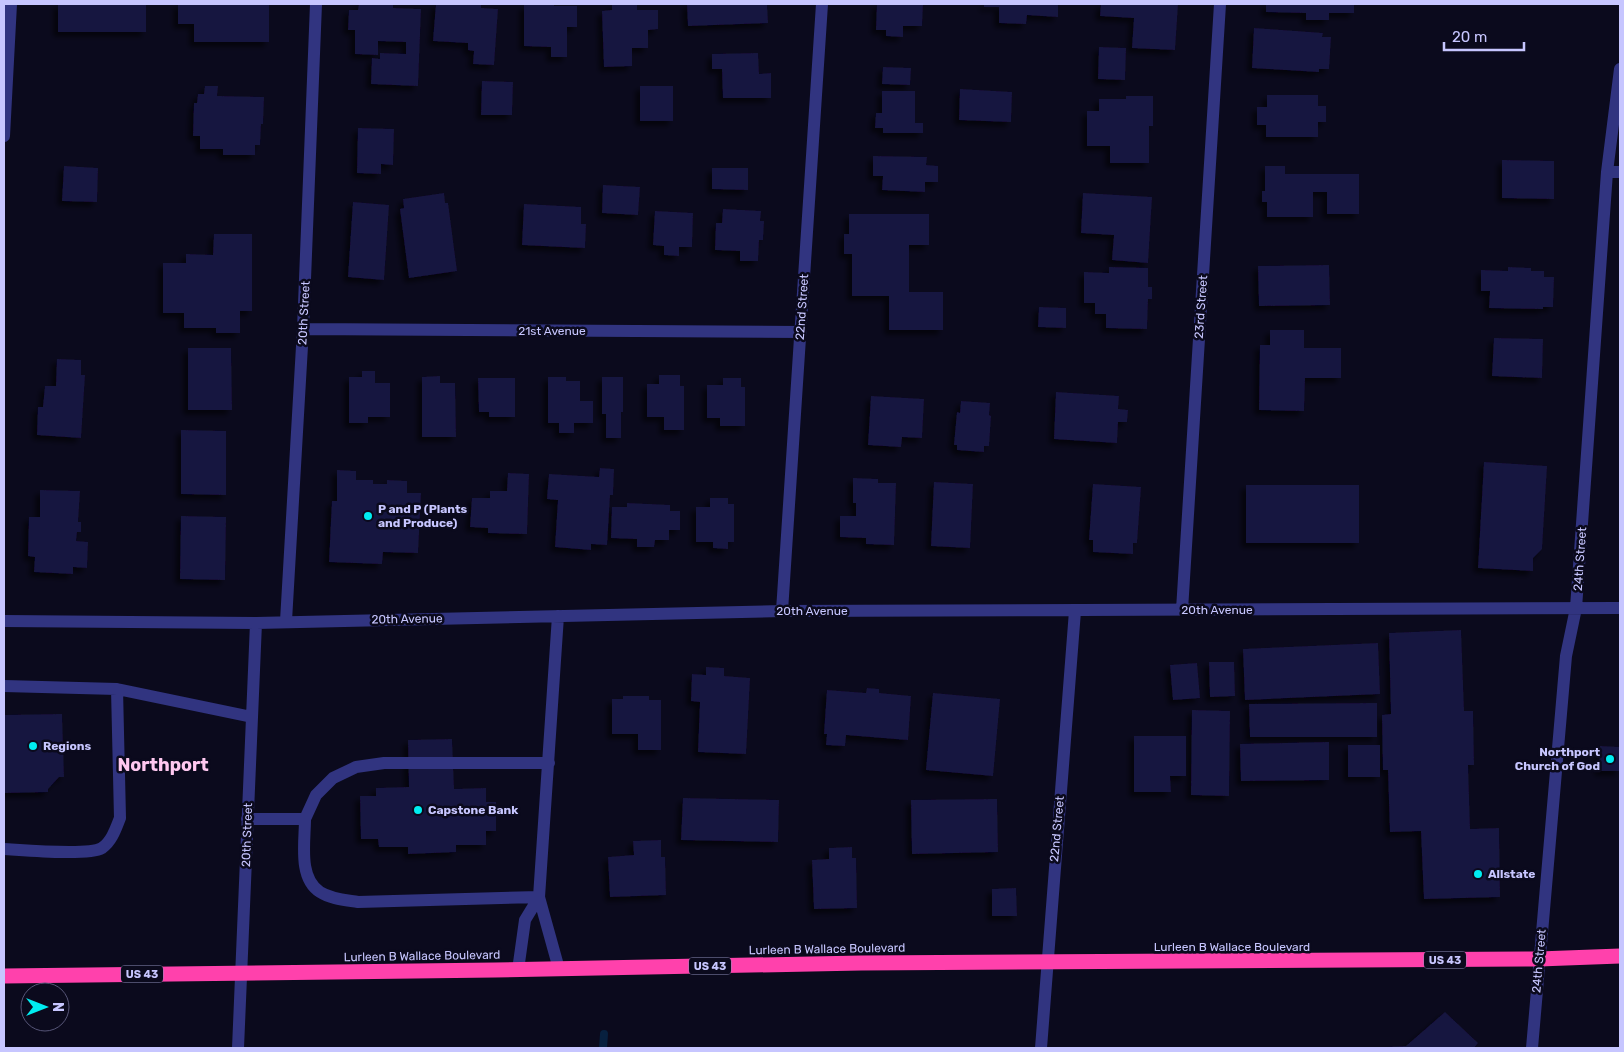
<svg xmlns="http://www.w3.org/2000/svg" width="1624" height="1052" viewBox="0 0 1624 1052" font-family="Rubik,sans-serif">
  <style>
    .lines { fill: none; stroke-linecap: round; stroke-linejoin: round }
    .stream { stroke: #07203f; stroke-width: 8 }
    .building { fill: #19143f; filter: url(#shadow) }
    .minor { stroke: #313480; stroke-width: 12 }
    .highway { stroke: #ff41ac; stroke-width: 15 }
    .poi-dot { fill: #00edf1; stroke: #0b0a1d; stroke-width: 2 }
    .labels { text-anchor: middle; dominant-baseline: central; stroke-width: 5; stroke-linejoin: round; paint-order: stroke }
    .shield { fill: #0b0a1d; stroke: #8f8ebb; stroke-width: 1 }
    .shield-label { font-size: 11px; font-weight: bold; fill: #c7c6ff }
    .street-label { font-size: 12px; fill: #c7c6ff; stroke: #0b0a1d }
    .poi-label { font-size: 12px; font-weight: bold; fill: #c7c6ff; stroke: #0b0a1d; text-anchor: start }
    .district-label { font-size: 18px; font-weight: bold; fill: #ffc8f0; stroke: #0b0a1d }
  </style>
  <defs>
    <filter id="shadow"><feDropShadow dx="-4.5" dy="4.5" stdDeviation="2.5" flood-color="#0009"/></filter>
  </defs>
  <rect width="100%" height="100%" fill="#0b0a1d"/>
  <g class="lines">
    <path class="stream" d="M603,1048L604,1034"/>
  </g>
  <path class="building" d="M58,4H146V32H58Z
    M178,4H269V42H194V24H178Z
    M359,4H393V8L421,9L418,86L371,84L372,58L380,59V53L406,54V42L378,41V55L355,54V30H348L349,10H358Z
    M436,4H481V8L498,9L494,65L473,64L474,51L468,50V43L433,41Z
    M554,4V6H577V27H567V57H551V47L524,46V5Z
    M625,4H637V10H658V29L648,30V48H632V66L604,67L602,11L612,10V5Z
    M687,4H767L768,23L688,26Z
    M877,4H923L922,26H903V37L886,36V30H876Z
    M984,4H1058V17L1027,15L1026,24L999,23V7H984Z
    M1101,4H1178L1175,50L1132,48L1134,18L1100,16Z
    M1266,4H1354V13H1329V20H1306V13L1266,12Z
    M1254,28L1323,33L1322,37H1331L1329,69H1319V72L1252,68Z
    M1099,47L1126,48L1125,80L1098,79Z
    M758,53L759,74L771,73V98H723L722,69H712V54Z
    M883,67L911,68L910,85L882,84Z
    M482,81L513,82L512,115H481Z
    M205,86H218L217,96L264,97L263,124H261L260,145H255V155H223V149H200V136H193L194,103H197L198,94H204Z
    M640,86H673V121H640Z
    M960,89L1012,92L1011,122L959,120Z
    M882,91H915V123H923V133H883V128H875L876,113H882Z
    M1267,95H1318V106H1326V122H1318V137H1266V125H1257V107H1267Z
    M1126,96H1153V126H1149V163H1110V146H1087V111H1099V99H1126Z
    M358,128L394,129L393,165L381,164V174L357,173Z
    M873,156L927,157L926,165L938,166V182H925V192L882,190L883,176H873Z
    M1502,160L1554,161V199L1502,198Z
    M64,166L98,168L97,202L62,201Z
    M1265,166H1285V174H1359V214H1327V192H1313V217H1267V202H1262V191H1265Z
    M712,168H748V190L712,189Z
    M603,185L640,187L638,215L602,213Z
    M444,193L445,203H448L457,271L409,278L400,209L404,208L403,199Z
    M1083,193L1152,197L1148,263L1112,260L1114,235L1081,233Z
    M353,202L389,205L384,280L348,277Z
    M524,204L581,207V224H586L585,248L522,245Z
    M723,209L761,211L760,221H764L763,240H759L758,261H740V251L715,250L716,223H722Z
    M655,211L693,213L692,247H679V256L664,255V246L653,245Z
    M849,214H929V245H909V292H943V330H889V296H852V254H844V234H849Z
    M214,234H252V311H240V333H216V328H184V313H163V263H186V254L213,255Z
    M1329,265L1330,305L1259,306L1258,266Z
    M1109,267L1148,268V287H1152V299H1148L1147,329L1106,328V314H1095V303H1084V272L1109,273Z
    M1508,267L1531,268V271H1544V277H1554L1553,307H1543V309L1489,308L1490,291H1481V270L1508,271Z
    M1039,307L1066,308V328L1038,327Z
    M1270,330H1304V348H1341V378H1305L1304,411L1259,410L1260,345H1270Z
    M1494,338L1543,339L1542,378L1492,376Z
    M188,348H231L232,410H188Z
    M57,359L81,360V375H85L81,438L37,435L38,407H43L45,386H56Z
    M362,371H375V383H390V417H368V423H349V377H362Z
    M659,375H680V386H684V430H664V417H647V384H659Z
    M440,376V383H455L456,437H422V377Z
    M548,377H566V381H580V401H593V423H574V433H559V423H548Z
    M602,377H623V412H621V438H606V414H602Z
    M478,378H515V417H489V412H479Z
    M723,378H741V387H745V426H720V418H707V385H723Z
    M1056,392L1119,396L1118,409L1128,410L1127,422H1118L1117,443L1054,439Z
    M871,396L924,399L922,438L902,437L901,447L868,445Z
    M961,401L990,403L989,415L991,416L989,446H984V452L957,450V445H954L957,412L960,413Z
    M181,430L226,431V495L181,494Z
    M1484,462L1547,466L1542,549L1533,558V571L1478,568Z
    M600,468L614,469L613,495H610L607,545L591,544V550L555,547L558,500L547,499L549,474L599,477Z
    M337,470L356,471V480H373V484H387V480L407,481V493H421L418,553L383,552L382,564L329,562L332,501H337Z
    M508,473L529,474L527,534L488,533V528L470,527L472,498H490V491H507Z
    M853,478L878,479V483H896L894,545L866,544V538L840,537V516H856V503H853Z
    M934,482L973,484L970,548L931,546Z
    M1093,484L1141,487L1137,543H1133V554L1093,552V540H1089Z
    M1246,485H1359V543H1246Z
    M40,490L80,491L78,522H81V532H77L76,541L88,542L87,568L73,567V574L34,572L35,557L28,556L29,517H40Z
    M710,498H728V504H734V542H728V549L713,548V542H696V507H710Z
    M627,503L670,505V511H680V530H669V540H655L654,547H637V539L611,538L612,507H627Z
    M181,516L226,517L225,580L180,579Z
    M1461,630L1464,711H1473L1474,765H1468L1470,829L1499,828L1500,897L1424,899L1421,831L1390,832L1388,770H1383L1382,715L1391,714L1389,633Z
    M1378,643L1380,694L1245,700L1243,649Z
    M1209,662H1234L1235,696L1210,697Z
    M1197,663L1200,698L1173,700L1170,665Z
    M706,667L724,668V676L750,678L746,754L698,752L700,702L691,701L692,674L706,675Z
    M867,688L879,689V693L911,696L908,740L846,735L845,746L826,745L827,734H824L827,690L866,693Z
    M933,693L1000,699L993,776L926,770Z
    M623,696H649V700H661V750H638V734H612V699H623Z
    M1377,703V737H1250L1249,704Z
    M1192,710L1230,711L1229,796L1191,795Z
    M62,714L64,777H59L48,789V792L4,793V715Z
    M1134,736H1186V776H1170L1171,792H1134Z
    M452,739L454,789L486,788V802H496V831H486V845H456V852L408,854V847H379L378,839H361L360,796H376V788L409,787L408,740Z
    M1329,742V780L1241,781L1240,744Z
    M1348,745H1380V777H1348Z
    M1600,746L1620,747V771H1599Z
    M683,798L779,800L778,842L681,840Z
    M997,799L998,852L912,854L911,800Z
    M661,840V857H665L666,895L610,897L608,857L634,855L633,841Z
    M852,847V858H856L857,908L814,909L812,860L829,859V848Z
    M1016,888L1017,916H992V889Z
    M1445,1012L1478,1043L1474,1048H1387V1047L1406,1046Z"/>
  <g class="lines">
    <path class="minor" d="M4,136L11,4
      M1607,172H1620
      M303,329L801,332
      M1182,610L1220,4
      M782,611L822,4
      M558,616L539,897L559,969
      M4,621L256,623L782,611L1620,608
      M286,621L303,329L316,4
      M4,686L117,689
      M247,819H305C305,842 298,878 320,892C331,899 346,900 358,902L539,897
      M305,819L316,795L333,778L356,767L384,763H549
      M4,849C23,850 88,856 102,848C112,841 116,828 120,818L117,689L252,717
      M518,970L525,920L539,897
      M238,1048L256,623
      M1041,1048L1075,611
      M1532,1048L1566,656L1576,608L1607,172L1620,69"/>
    <path class="highway" d="M4,976L495,970L861,963L1539,959L1620,956"/>
  </g>
  <g class="poi-dot">
    <circle cx="368" cy="516" r="5"/>
    <circle cx="33" cy="746" r="5"/>
    <circle cx="1610" cy="759" r="5"/>
    <circle cx="418" cy="810" r="5"/>
    <circle cx="1478" cy="874" r="5"/>
  </g>
  <g class="labels">
    <g class="shield">
      <rect x="1424" y="951.5" width="42" height="17" rx="4"/>
      <rect x="689" y="957.5" width="42" height="17" rx="4"/>
      <rect x="121" y="965.5" width="42" height="17" rx="4"/>
    </g>
    <g class="shield-label">
      <text x="1445" y="960">US 43</text>
      <text x="710" y="966">US 43</text>
      <text x="142" y="974">US 43</text>
    </g>
    <g class="street-label">
      <text transform="translate(802 307) rotate(-86)">22nd Street</text>
      <text transform="translate(1201 307) rotate(-86)">23rd Street</text>
      <text transform="translate(304 313) rotate(-87)">20th Street</text>
      <text x="552" y="331">21st Avenue</text>
      <text transform="translate(1580 559) rotate(-86)">24th Street</text>
      <text x="1217" y="610">20th Avenue</text>
      <text x="812" y="611">20th Avenue</text>
      <text transform="translate(407 619) rotate(-1)">20th Avenue</text>
      <text transform="translate(1057 829) rotate(-85)">22nd Street</text>
      <text transform="translate(247 835) rotate(-88)">20th Street</text>
      <text x="1232" y="947">Lurleen B Wallace Boulevard</text>
      <text transform="translate(827 949) rotate(-1)">Lurleen B Wallace Boulevard</text>
      <text transform="translate(422 956) rotate(-1)">Lurleen B Wallace Boulevard</text>
      <text transform="translate(1539 961) rotate(-85)">24th Street</text>
    </g>
    <g class="poi-label">
      <text x="378" y="509">P and P (Plants<tspan x="378" dy="14">and Produce)</tspan></text>
      <text x="43" y="746">Regions</text>
      <text x="1600" y="752" text-anchor="end">Northport<tspan x="1600" dy="14">Church of God</tspan></text>
      <text x="428" y="810">Capstone Bank</text>
      <text x="1488" y="874">Allstate</text>
    </g>
    <g class="district-label">
      <text x="163" y="765">Northport</text>
    </g>
  </g>
  <rect width="1624" height="1052" fill="none" stroke="#c7c6ff" stroke-width="10"/>
  <g transform="translate(45 1007) rotate(90)"><circle r="24" fill="#0b0a1d" stroke="#565577"/>
  <path d="M0-4L9 19L0 12L-9 19Z" fill="#00edf1"/>
  <text y="-8" font-size="14" font-weight="bold" text-anchor="middle" fill="#c7c6ff">N</text>
  </g>
  <path d="M1444 42v8h80v-8" fill="none" stroke="#c7c6ff" stroke-width="2.5"/>
  <text x="1452" y="42" font-size="15" fill="#c7c6ff" stroke="#0b0a1d" stroke-width="4" paint-order="stroke">20 m</text>
</svg>
